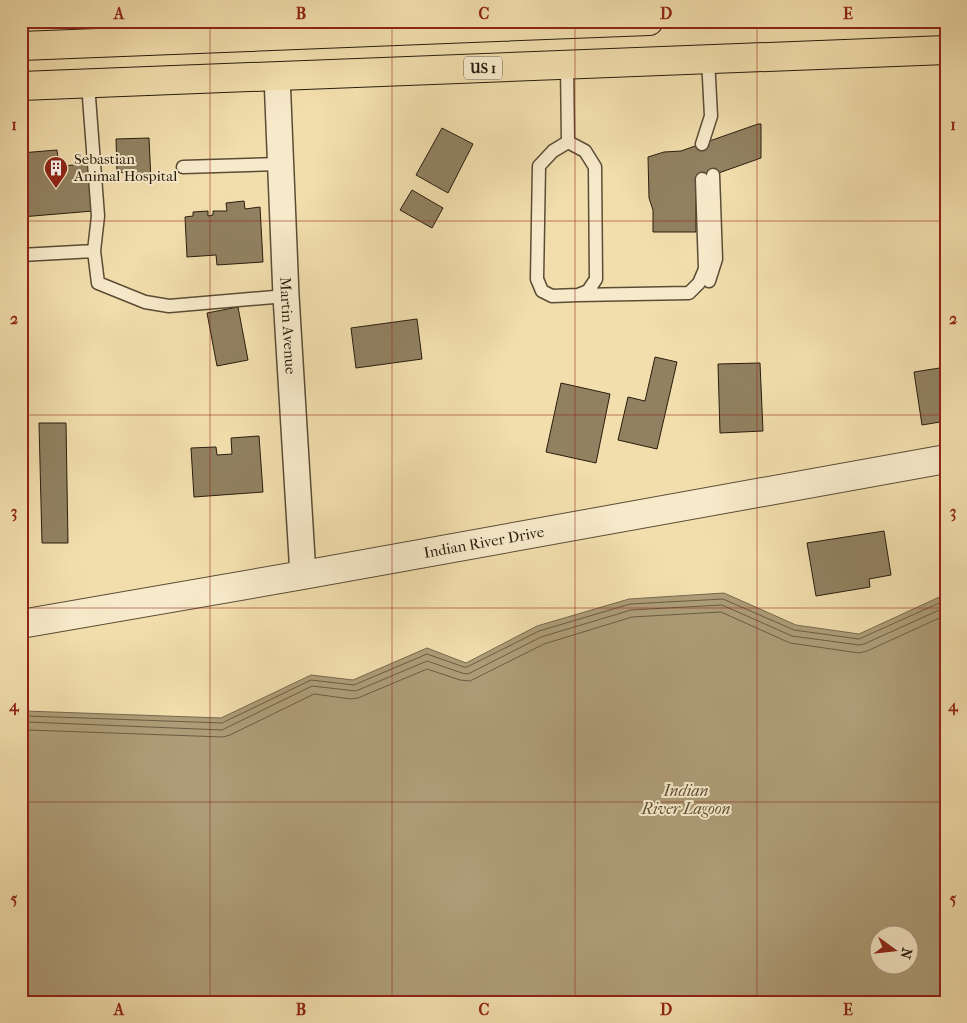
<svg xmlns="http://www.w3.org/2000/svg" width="967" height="1023" viewBox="0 0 967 1023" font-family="'IM FELL French Canon',serif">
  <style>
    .water { fill: #ad9c77; stroke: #77694d; fill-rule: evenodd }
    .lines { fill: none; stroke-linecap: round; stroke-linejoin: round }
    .shore { stroke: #6a5c42; stroke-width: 1 }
    .building { fill: #918161; stroke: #271d0e }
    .service-casing { stroke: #5a4d36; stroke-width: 15 }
    .minor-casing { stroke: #5a4d36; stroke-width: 28 }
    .tertiary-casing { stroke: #5a4d36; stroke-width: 30 }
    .primary-casing { stroke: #271d0e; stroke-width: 30 }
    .service { stroke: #f7eaca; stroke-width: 12 }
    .minor { stroke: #f7eaca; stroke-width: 25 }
    .tertiary { stroke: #f7eaca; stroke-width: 28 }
    .primary { stroke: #f2dead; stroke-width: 28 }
    .grid { fill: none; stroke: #8f2418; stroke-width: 1; stroke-opacity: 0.55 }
    .labels { text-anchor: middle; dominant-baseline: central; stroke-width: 4; stroke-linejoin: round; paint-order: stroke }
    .shield { fill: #f7eaca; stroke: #655a46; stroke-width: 1 }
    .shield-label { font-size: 14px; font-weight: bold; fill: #271d0e }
    .poi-label { font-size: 15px; fill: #271d0e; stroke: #f7eaca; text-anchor: start }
    .street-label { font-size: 15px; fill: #271d0e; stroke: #f7eaca }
    .water-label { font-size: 16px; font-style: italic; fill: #5d5038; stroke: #f7eaca }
    .neatline { fill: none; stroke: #8f2418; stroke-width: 2 }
    .grid-label { font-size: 16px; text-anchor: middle; font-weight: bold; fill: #8f2418 }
  </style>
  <rect width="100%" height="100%" fill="#f2dead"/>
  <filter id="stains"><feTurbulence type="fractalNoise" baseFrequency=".004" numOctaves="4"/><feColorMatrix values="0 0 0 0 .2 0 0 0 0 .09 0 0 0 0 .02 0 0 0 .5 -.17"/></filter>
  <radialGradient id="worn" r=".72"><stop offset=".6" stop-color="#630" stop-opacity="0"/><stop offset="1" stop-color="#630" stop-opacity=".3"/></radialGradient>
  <path class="water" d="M724,593L796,625L859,634L946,594V1002H21V713L25,711L221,718L311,675L353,680L427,648L466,663L537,626L629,599ZM880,936H910V966H880Z"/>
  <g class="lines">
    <path class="shore" d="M21,717L27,716L222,723L311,680L354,685L427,654L464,667H467L539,631L630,604L723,599L794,630L859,639L946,600
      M21,723L28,722L222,730L312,686L356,691L427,661L462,673L468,674L541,637L631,610L722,605L792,636L859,645L864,644L946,607
      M21,731L29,730L223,737L230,735L314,694L351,699L358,698L427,669L460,680L470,681L544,644L632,617L721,612L790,643L859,653L867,651L946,615"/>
  </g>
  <path class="building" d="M758,124H761V158L696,181V232H653V210L649,198L648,157L664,152L681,151Z
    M442,128L473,144L448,193L416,175Z
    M149,138L151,181L127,182L126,172L117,173L116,139Z
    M57,150L59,166L89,164L93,211L21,217V153Z
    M412,190L443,208L432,228L400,210Z
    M244,201L245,209L260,207L263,262L217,265L216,255L187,257L185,217L193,216V212L208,211V216L213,215V211H227L226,203Z
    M238,307L248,360L217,366L207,313Z
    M417,319L422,359L356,368L351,328Z
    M655,357L677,362L657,449L618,440L628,397L645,401Z
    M760,363L763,431L720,433L718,364Z
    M946,367V421L922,425L914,372Z
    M561,383L610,394L596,463L546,452Z
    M39,423H66L68,543H42Z
    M259,436L263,492L194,497L191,448L216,447L217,455L232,454L231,438Z
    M884,531L891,575L869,579L870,587L816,596L807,543Z"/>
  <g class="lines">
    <g class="service-casing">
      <path id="service" d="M567,65L568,142
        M88,84L98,216L94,251L98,283L145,302L169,306L286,296
        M568,142L585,151L595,167L596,279L588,291L578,295L552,296L542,291L537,279L539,166L553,151Z
        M702,144L711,116L708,59
        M183,167L280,164
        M21,255L94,251
        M709,281L716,259L713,175
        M578,295L689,293L699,283L705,269L702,179"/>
    </g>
    <g class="minor-casing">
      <g id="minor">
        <path id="s1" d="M277,76L286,296L303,575"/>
      </g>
    </g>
    <g class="tertiary-casing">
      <g id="tertiary">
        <path id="s2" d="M21,624L303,575L946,459"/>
      </g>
    </g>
    <g class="primary-casing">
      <path id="primary" d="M21,46L649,21
        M21,86L946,50"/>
    </g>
    <use href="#service" class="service"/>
    <use href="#minor" class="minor"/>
    <use href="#tertiary" class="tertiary"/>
    <use href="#primary" class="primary"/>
  </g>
  <path class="grid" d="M210,21V1002M392,21V1002M575,21V1002M757,21V1002M21,221H946M21,415H946M21,608H946M21,802H946"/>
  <defs>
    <g id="building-pin" transform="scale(1.25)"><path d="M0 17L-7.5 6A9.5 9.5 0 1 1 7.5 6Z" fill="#8f2418" stroke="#f7eaca"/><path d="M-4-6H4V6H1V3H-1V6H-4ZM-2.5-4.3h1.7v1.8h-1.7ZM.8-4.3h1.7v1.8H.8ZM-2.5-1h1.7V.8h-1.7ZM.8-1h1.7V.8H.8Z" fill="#fff"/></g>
  </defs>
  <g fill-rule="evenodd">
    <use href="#building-pin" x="56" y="168"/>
  </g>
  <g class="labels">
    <rect class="shield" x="464" y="56.5" width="38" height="23" rx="4"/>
    <g class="shield-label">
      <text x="483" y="68">US 1</text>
    </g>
    <g class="poi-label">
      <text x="74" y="159">Sebastian<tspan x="74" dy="17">Animal Hospital</tspan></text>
    </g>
    <g class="street-label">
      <text stroke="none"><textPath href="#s1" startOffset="250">Martin Avenue</textPath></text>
      <text stroke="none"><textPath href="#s2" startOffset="470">Indian River Drive</textPath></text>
    </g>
    <g class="water-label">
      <text x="686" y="790">Indian<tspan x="686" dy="18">River Lagoon</tspan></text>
    </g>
  </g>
  <rect width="967" height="1023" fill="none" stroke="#f2dead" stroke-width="55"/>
  <g transform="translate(894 950) rotate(105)"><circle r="24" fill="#f7eaca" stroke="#a4987f"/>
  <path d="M0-4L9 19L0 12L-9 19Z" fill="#8f2418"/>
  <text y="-8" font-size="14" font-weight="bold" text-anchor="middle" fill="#271d0e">N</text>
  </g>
  <rect x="28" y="28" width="912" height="968" class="neatline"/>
  <g class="grid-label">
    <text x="119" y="19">A</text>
    <text x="301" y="19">B</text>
    <text x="484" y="19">C</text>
    <text x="666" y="19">D</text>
    <text x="848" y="19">E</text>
    <text x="14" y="130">1</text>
    <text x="953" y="130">1</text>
    <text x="14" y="324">2</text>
    <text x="953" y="324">2</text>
    <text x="14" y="517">3</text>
    <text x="953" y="517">3</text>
    <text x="14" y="711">4</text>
    <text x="953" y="711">4</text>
    <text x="14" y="904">5</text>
    <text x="953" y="904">5</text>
    <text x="119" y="1015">A</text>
    <text x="301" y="1015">B</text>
    <text x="484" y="1015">C</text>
    <text x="666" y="1015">D</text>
    <text x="848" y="1015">E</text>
  </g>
  <rect width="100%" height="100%" filter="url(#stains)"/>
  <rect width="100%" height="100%" fill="url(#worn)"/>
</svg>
